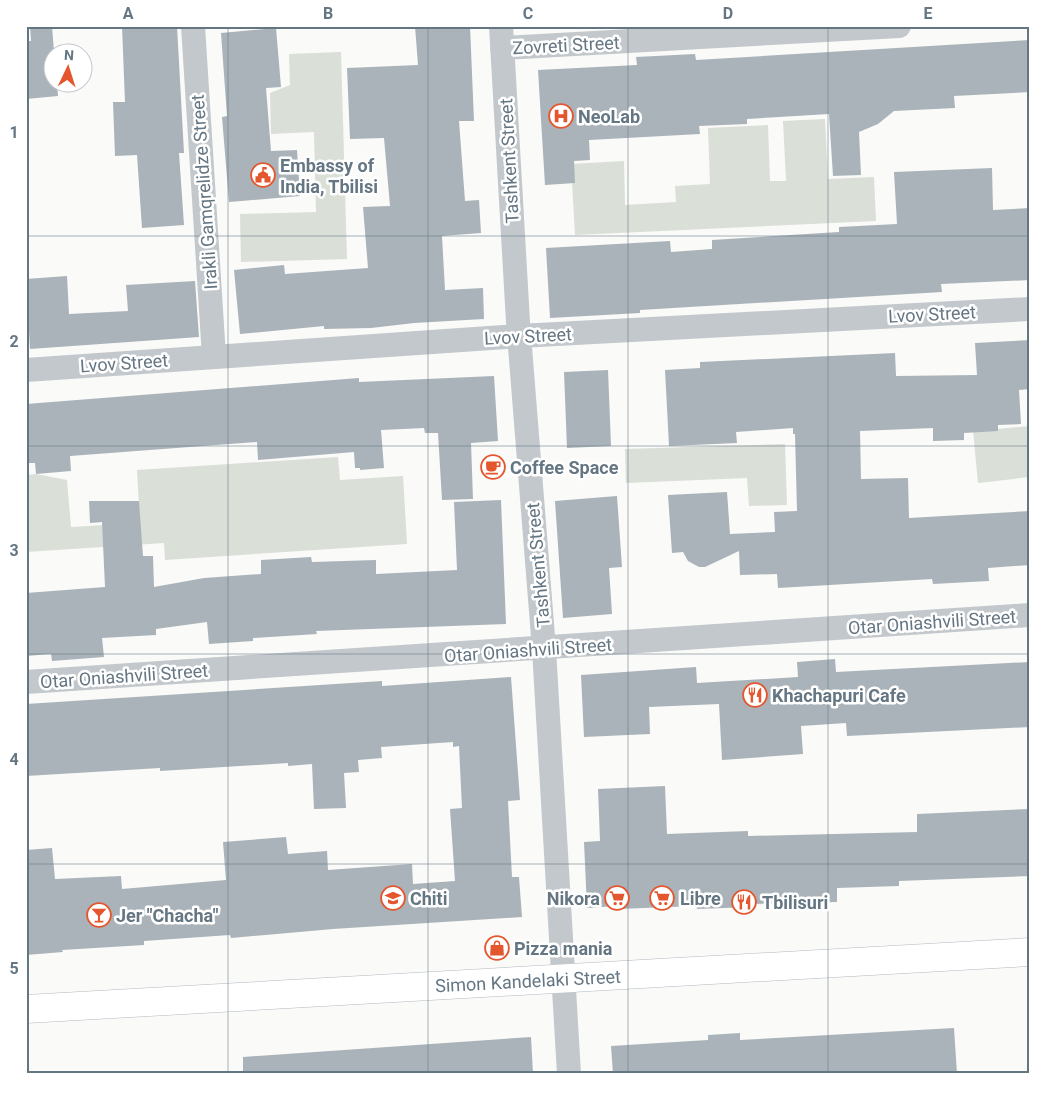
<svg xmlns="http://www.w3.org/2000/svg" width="1056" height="1100" viewBox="0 0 1056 1100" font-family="Roboto,sans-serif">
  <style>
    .green { fill: #dadfd7 }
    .building { fill: #aab3b9 }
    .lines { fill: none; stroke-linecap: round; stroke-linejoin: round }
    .secondary-casing { stroke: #b3babf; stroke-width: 29 }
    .street { stroke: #c3c8cc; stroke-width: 24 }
    .secondary { stroke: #fff; stroke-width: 28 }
    .grid { fill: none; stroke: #657683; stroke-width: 1; stroke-opacity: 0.55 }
    .labels { text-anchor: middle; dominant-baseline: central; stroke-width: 5; stroke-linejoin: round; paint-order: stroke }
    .street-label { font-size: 18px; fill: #657683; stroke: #fff }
    .poi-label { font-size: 18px; font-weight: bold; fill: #657683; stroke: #fff; text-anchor: start }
    .neatline { fill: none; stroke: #657683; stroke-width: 2 }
    .grid-label { font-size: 16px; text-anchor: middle; font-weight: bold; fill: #657683 }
  </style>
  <rect width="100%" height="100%" fill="#fafaf8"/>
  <path class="green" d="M341,52L347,259L241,262L240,214L316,212L314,132L271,134L270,93L290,85L289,54Z
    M825,119L828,179L874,177L876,221L575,235L571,164L624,161L625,205L676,202L675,186L710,184L708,128L768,125L770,181H786L783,121Z
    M1030,426V477L978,483L973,431Z
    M785,444L787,505L749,506L747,478L626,483L625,449Z
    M338,457L340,480L403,476L407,544L165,560L164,543L26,552V475L36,474L67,480L71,527L140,523L137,470Z"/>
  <path class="building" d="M30,26H52L54,52H52V82H57L58,96L26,99V41H31Z
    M122,26H177L184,153H179L184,225L142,228L137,155L115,156L113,102H125Z
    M415,26H470L474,121H459L465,201L479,200L481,233L442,236L445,290L483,288L484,319L414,323L371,328L324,329V326L240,334L234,270L284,265L285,274L368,268L363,207L390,206L384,138L350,139L347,68L418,65Z
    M276,28L281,87L266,88L271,151L297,150L300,196L229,202L222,117L227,116L221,33Z
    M1030,40V92L954,96L955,108L894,111L878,124L859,132L861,175L833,176L829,114L747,119V124L699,126L700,134L589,140L590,160L574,161L575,183L545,185L538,70L637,65L636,57L695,54L696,60Z
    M992,168L993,210L1030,208V280L941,284L942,292L640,310V313L550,318L546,248L670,241L671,252L712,249V240L839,232V227L897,224L894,172Z
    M67,276L69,314L128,311L126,285L195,281L199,337L30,349L26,279Z
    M1030,340V389L1019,390L1021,424L998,425V431L964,433V440L933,441V428L860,431L861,479L908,478L909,518L1030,511V565L988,568L989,581L933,584L932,579L778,588L777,574L740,575L739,551L705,567H699L688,561L683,552L672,553L668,495L727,492L730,534L775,532L774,512L797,511L795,434H793V428L736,432L737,443L669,446L665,370L700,368V362L895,353L896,376L977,375L975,343Z
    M608,370L611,446L567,448L564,372Z
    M494,376L498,441L471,443L473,499L442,500L438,433H425L424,428L381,430L384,468L360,470V468H355L354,452L258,460L257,442L70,456L71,471L36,474L35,463H26V404L359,378V382Z
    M617,496L622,567L609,568L612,614L563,618L555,501Z
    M501,500L506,624L316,631L317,634L253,638V641L209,644L207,622L156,629V635L102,638L104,657L52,661L51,654L26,656V593L105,587L102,522L90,523L89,501H139L143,556H153L154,587L204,578L261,574V560L311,557L312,562L376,560V574L457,570L454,502Z
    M835,659L836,672L1030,662V727L847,736L846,723L801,726L803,754L722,760L719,704L649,707L650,734L584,737L581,675L696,667L697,683L798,677L797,662Z
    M511,677L520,800L508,801L512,877H519L522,917L333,929L231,938L230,935L144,941V945L62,950L63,952L26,955V850L52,848L55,879L121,876L122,889L226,880L223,842L286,837L288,854L327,851L328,870L412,864L413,884L455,881L450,809L462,808L459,746L453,747V742L381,747L382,758L358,760L359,772L344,773L346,808L314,809L312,764L288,766V763L160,771V768L26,776V704L382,681V686Z
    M665,786L667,834L748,831V836L917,832V814L1030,809V876L899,881V886L837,888V902L751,904V907L697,909L696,906L618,909L617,906L587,908L584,842L600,841L598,789Z
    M954,1028L957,1074H613L611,1046L708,1040V1035L740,1033V1040Z
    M531,1037L533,1074H243V1057Z"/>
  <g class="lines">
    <g class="secondary-casing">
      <path id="secondary" d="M26,1009L1030,952"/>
    </g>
    <path class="street" d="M193,26L214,357
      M501,26L518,322L544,649L569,1074
      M502,48L899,26
      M26,370L519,336L1030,309
      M26,682L1030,615"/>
    <use href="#secondary" class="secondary"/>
  </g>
  <path class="grid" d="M228,26V1074M428,26V1074M628,26V1074M828,26V1074M26,236H1030M26,446H1030M26,654H1030M26,864H1030"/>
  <defs>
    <g id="hospital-ring" transform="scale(1.25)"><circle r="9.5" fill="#fff" stroke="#e4572e" stroke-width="1.5"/><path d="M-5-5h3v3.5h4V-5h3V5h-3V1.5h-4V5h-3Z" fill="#e4572e"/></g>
    <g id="civic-ring" transform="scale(1.25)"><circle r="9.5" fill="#fff" stroke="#e4572e" stroke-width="1.5"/><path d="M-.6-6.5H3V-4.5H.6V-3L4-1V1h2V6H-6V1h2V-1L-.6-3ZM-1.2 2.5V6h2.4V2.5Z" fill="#e4572e"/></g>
    <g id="cafe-ring" transform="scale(1.25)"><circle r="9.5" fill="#fff" stroke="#e4572e" stroke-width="1.5"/><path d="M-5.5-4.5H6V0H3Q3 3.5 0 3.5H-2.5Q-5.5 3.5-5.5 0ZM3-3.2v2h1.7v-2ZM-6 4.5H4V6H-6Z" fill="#e4572e"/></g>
    <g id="restaurant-ring" transform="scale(1.25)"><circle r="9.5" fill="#fff" stroke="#e4572e" stroke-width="1.5"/><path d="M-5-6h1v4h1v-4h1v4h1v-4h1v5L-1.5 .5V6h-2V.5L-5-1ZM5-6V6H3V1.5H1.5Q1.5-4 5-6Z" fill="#e4572e"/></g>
    <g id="school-ring" transform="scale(1.25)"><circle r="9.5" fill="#fff" stroke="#e4572e" stroke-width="1.5"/><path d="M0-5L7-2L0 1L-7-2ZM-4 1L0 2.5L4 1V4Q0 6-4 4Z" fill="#e4572e"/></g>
    <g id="supermarket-ring" transform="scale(1.25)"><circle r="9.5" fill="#fff" stroke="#e4572e" stroke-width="1.5"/><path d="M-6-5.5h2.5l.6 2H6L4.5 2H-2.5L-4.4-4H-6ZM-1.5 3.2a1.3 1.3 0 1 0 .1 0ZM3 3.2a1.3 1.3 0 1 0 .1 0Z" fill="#e4572e"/></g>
    <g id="bar-ring" transform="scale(1.25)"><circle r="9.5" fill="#fff" stroke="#e4572e" stroke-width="1.5"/><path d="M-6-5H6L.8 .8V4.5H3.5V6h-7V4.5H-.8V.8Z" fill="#e4572e"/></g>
    <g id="shop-ring" transform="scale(1.25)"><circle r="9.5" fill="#fff" stroke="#e4572e" stroke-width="1.5"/><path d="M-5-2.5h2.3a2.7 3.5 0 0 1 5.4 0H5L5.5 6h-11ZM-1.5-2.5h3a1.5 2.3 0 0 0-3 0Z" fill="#e4572e"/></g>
  </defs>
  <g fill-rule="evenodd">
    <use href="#hospital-ring" x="561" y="116"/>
    <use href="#civic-ring" x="263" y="175"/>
    <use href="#cafe-ring" x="493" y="467"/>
    <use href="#restaurant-ring" x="755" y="695"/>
    <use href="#school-ring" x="393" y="898"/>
    <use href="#supermarket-ring" x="617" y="898"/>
    <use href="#supermarket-ring" x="662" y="898"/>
    <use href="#restaurant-ring" x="744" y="902"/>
    <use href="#bar-ring" x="99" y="915"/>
    <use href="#shop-ring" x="497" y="948"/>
  </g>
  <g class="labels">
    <g class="street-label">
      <text transform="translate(566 45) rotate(-3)">Zovreti Street</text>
      <text transform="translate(509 161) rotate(-93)">Tashkent Street</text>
      <text transform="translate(204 192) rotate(-94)">Irakli Gamqrelidze Street</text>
      <text transform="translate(932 314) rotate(-3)">Lvov Street</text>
      <text transform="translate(528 336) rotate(-3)">Lvov Street</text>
      <text transform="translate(124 363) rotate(-4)">Lvov Street</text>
      <text transform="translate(538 565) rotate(-95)">Tashkent Street</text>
      <text transform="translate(932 622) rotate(-4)">Otar Oniashvili Street</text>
      <text transform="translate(528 650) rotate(-4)">Otar Oniashvili Street</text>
      <text transform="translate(124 676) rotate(-4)">Otar Oniashvili Street</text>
      <text transform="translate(528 981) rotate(-3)">Simon Kandelaki Street</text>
    </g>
    <g class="poi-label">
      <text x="578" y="116">NeoLab</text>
      <text x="280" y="165">Embassy of<tspan x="280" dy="21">India, Tbilisi</tspan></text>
      <text x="510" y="467">Coffee Space</text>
      <text x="772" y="695">Khachapuri Cafe</text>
      <text x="410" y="898">Chiti</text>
      <text x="600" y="898" text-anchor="end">Nikora</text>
      <text x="680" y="898">Libre</text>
      <text x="762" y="902">Tbilisuri</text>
      <text x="116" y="915">Jer "Chacha"</text>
      <text x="514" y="948">Pizza mania</text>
    </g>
  </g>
  <rect width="1056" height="1100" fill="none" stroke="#ffffff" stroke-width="55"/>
  <g transform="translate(68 68) rotate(4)"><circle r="24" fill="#ffffff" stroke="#c1c8cd"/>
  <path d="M0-4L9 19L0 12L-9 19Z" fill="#e4572e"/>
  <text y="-8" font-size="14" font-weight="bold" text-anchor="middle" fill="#657683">N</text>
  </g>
  <rect x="28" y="28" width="1000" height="1044" class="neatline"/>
  <g class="grid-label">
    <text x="128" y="19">A</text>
    <text x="328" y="19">B</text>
    <text x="528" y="19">C</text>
    <text x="728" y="19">D</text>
    <text x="928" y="19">E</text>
    <text x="14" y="138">1</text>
    <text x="14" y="347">2</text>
    <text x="14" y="556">3</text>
    <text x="14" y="765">4</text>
    <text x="14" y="974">5</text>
  </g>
</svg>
